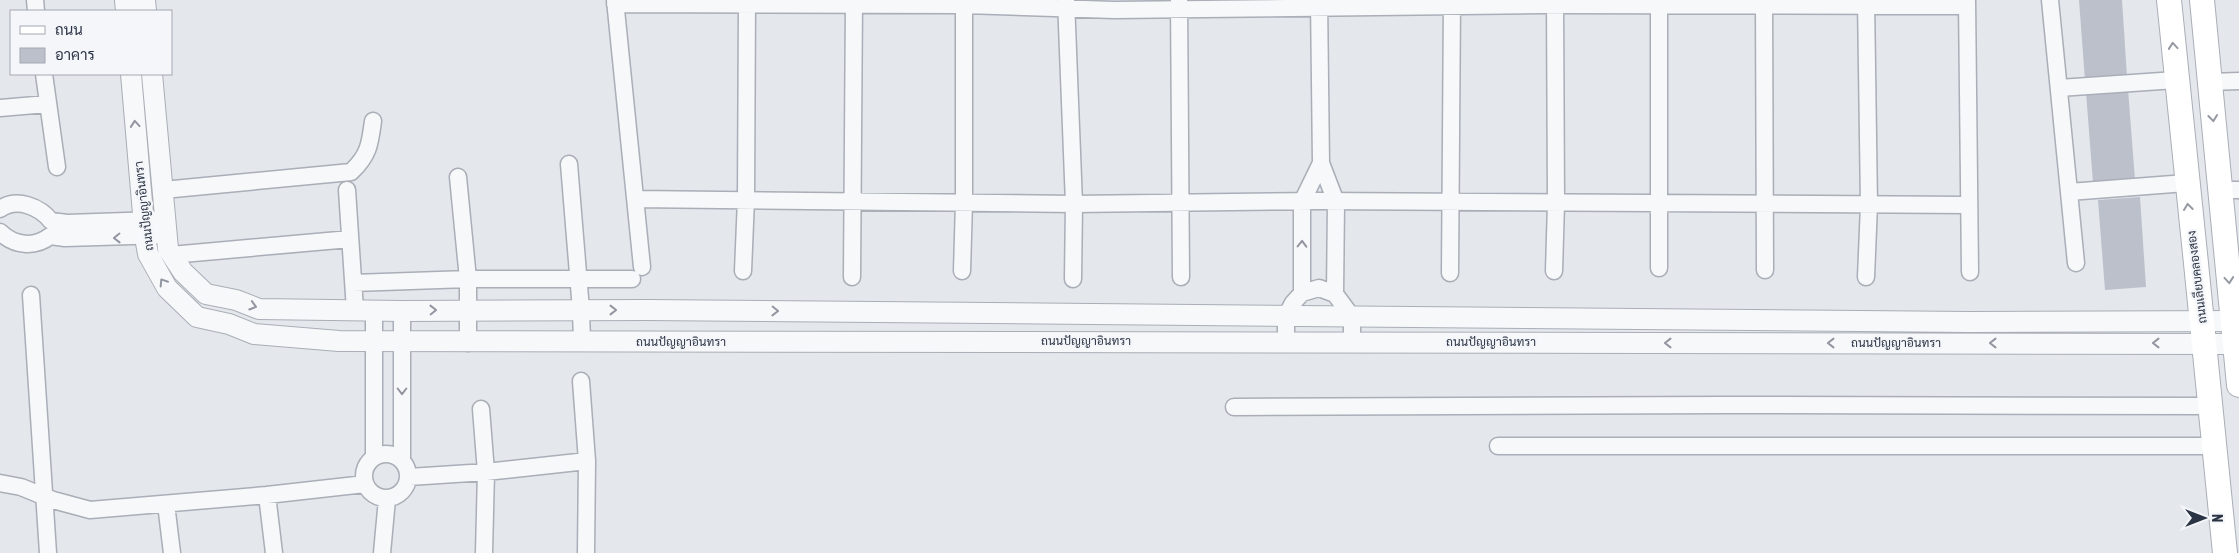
<svg xmlns="http://www.w3.org/2000/svg" width="2239" height="553" viewBox="0 0 2239 553" font-family="'Asap Condensed',Sarabun,sans-serif">
  <style>
    .building { fill: #bbc0ca }
    .lines { fill: none; stroke-linecap: round; stroke-linejoin: round }
    .minor-casing { stroke: #a9aeb7; stroke-width: 19 }
    .tertiary-casing { stroke: #a9aeb7; stroke-width: 22 }
    .secondary-casing { stroke: #a9aeb7; stroke-width: 26 }
    .minor { stroke: #f7f8fa; stroke-width: 16 }
    .tertiary { stroke: #f7f8fa; stroke-width: 20 }
    .secondary { stroke: #fff; stroke-width: 24 }
    .oneway { stroke: #959aa2 }
    .oneway2 { stroke: #9196a0 }
    .labels { text-anchor: middle; dominant-baseline: central; stroke-width: 4.5; stroke-linejoin: round; paint-order: stroke }
    .street-label { font-size: 12px; fill: #2b3445; stroke: #f4f6f9 }
  </style>
  <rect width="100%" height="100%" fill="#e4e7ec"/>
  <path class="building" d="M2079,0H2122L2127,77L2085,80Z
    M2128,89L2135,180L2093,183L2086,92Z
    M2140,197L2146,287L2105,290L2098,200Z"/>
  <g class="lines">
    <g class="minor-casing">
      <path id="minor" d="M35,0L36,11
        M615,0L642,267
        M1066,0L1074,204L1073,279
        M1179,0L1181,277
        M1319,0L1321,163L1336,202L1335,294
        M1659,0V268
        M1764,0L1765,270
        M1866,0L1869,205L1866,277
        M1967,0L1970,272
        M2050,0L2076,263
        M615,4L964,5L1114,10L1544,5L1967,6
        M44,74L57,167
        M2210,82L2239,81
        M2059,88L2176,80
        M0,108L47,104
        M569,164L581,310L582,342
        M458,177L468,279V343
        M163,190L351,172C369,155 370,144 373,121
        M347,190L355,310
        M2221,190H2239
        M2069,192L2186,183
        M636,199L1074,204L1318,201L1969,205
        M0,209C17,197 40,207 51,221L67,223L156,220
        M0,232C14,246 35,248 50,236L65,238L165,235
        M171,255L350,239
        M743,271L746,199L747,0
        M962,271L964,202V0
        M1554,271L1556,203L1555,0
        M1450,273L1452,0
        M852,277L854,0
        M353,283L468,279H632
        M1302,293V202L1321,163
        M31,295L48,553
        M374,311V457
        M1286,341V316L1293,303L1302,293L1319,288L1335,294L1352,317V342
        M581,381L587,461L586,553
        M1234,407L1726,405L2211,406
        M481,409L486,472L484,553
        M1498,446H2215
        M364 476a22 22 0 1 1 44 0a22 22 0 1 1-44 0Z
        M402,460V311
        M409,477L486,472L587,461
        M0,483L21,487L53,500L90,510L267,495L365,484
        M267,495L274,553
        M166,504L172,553
        M382,553L387,499"/>
    </g>
    <g class="tertiary-casing">
      <path id="tertiary" d="M125,0L126,11
        M145,0L146,11
        M131,74L145,237L148,254L167,288L197,317L229,324L254,334L339,341L2239,344
        M152,74L168,249L183,272L206,294L236,300L259,309L402,311L647,310L1969,322L2239,321"/>
    </g>
    <g class="secondary-casing">
      <path id="secondary" d="M2169,0C2187,184 2208,369 2225,553
        M2202,0L2239,385"/>
    </g>
    <use href="#minor" class="minor"/>
    <use href="#tertiary" class="tertiary"/>
    <use href="#secondary" class="secondary"/>
  </g>
  <defs><path id="oneway-chevron" d="M-2-3.5L2.5 0L-2 3.5" fill="none" stroke-width="1.6" stroke-linecap="round" stroke-linejoin="round" transform="scale(1.25)"/></defs>
  <g class="oneway">
    <use href="#oneway-chevron" transform="translate(2173 46) rotate(-95)"/>
    <use href="#oneway-chevron" transform="translate(2213 118) rotate(84)"/>
    <use href="#oneway-chevron" transform="translate(2188 207) rotate(-97)"/>
    <use href="#oneway-chevron" transform="translate(2229 280) rotate(85)"/>
  </g>
  <g class="oneway2">
    <use href="#oneway-chevron" transform="translate(135 124) rotate(-95)"/>
    <use href="#oneway-chevron" transform="translate(117 238) rotate(179)"/>
    <use href="#oneway-chevron" transform="translate(1302 244) rotate(-89)"/>
    <use href="#oneway-chevron" transform="translate(163 282) rotate(-123)"/>
    <use href="#oneway-chevron" transform="translate(253 306) rotate(17)"/>
    <use href="#oneway-chevron" transform="translate(433 310) rotate(-1)"/>
    <use href="#oneway-chevron" transform="translate(613 310)"/>
    <use href="#oneway-chevron" transform="translate(775 311) rotate(1)"/>
    <use href="#oneway-chevron" transform="translate(1668 343) rotate(-180)"/>
    <use href="#oneway-chevron" transform="translate(1831 343) rotate(-180)"/>
    <use href="#oneway-chevron" transform="translate(1993 343) rotate(180)"/>
    <use href="#oneway-chevron" transform="translate(2156 343) rotate(180)"/>
    <use href="#oneway-chevron" transform="translate(402 391) rotate(90)"/>
  </g>
  <g class="labels">
    <g class="street-label">
      <text transform="translate(144 206) rotate(-97)">ถนนปัญญาอินทรา</text>
      <text transform="translate(2197 277) rotate(-97)">ถนนเลียบคลองสอง</text>
      <text x="1086" y="341">ถนนปัญญาอินทรา</text>
      <text x="681" y="342">ถนนปัญญาอินทรา</text>
      <text x="1491" y="342">ถนนปัญญาอินทรา</text>
      <text x="1896" y="343">ถนนปัญญาอินทรา</text>
    </g>
  </g>
  <rect x="10" y="10" width="162" height="65" fill="#f4f6f9" stroke="#a4a8b1"/>
  <rect x="20" y="26" width="25" height="8" fill="#ffffff" stroke="#a4a8b1"/>
  <text x="55" y="35" font-size="15" fill="#2b3445">ถนน</text>
  <rect x="20" y="48" width="25" height="15" fill="#bbc0ca" stroke="#a4a8b1"/>
  <text x="55" y="60" font-size="15" fill="#2b3445">อาคาร</text>
  <g transform="translate(2204 518) rotate(90)" stroke="#f4f6f9" stroke-width="4" paint-order="stroke">
  <path d="M0-4L9 19L0 12L-9 19Z" fill="#2b3445"/>
  <text y="-8" font-size="14" font-weight="bold" text-anchor="middle" fill="#2b3445">N</text>
  </g>
</svg>
